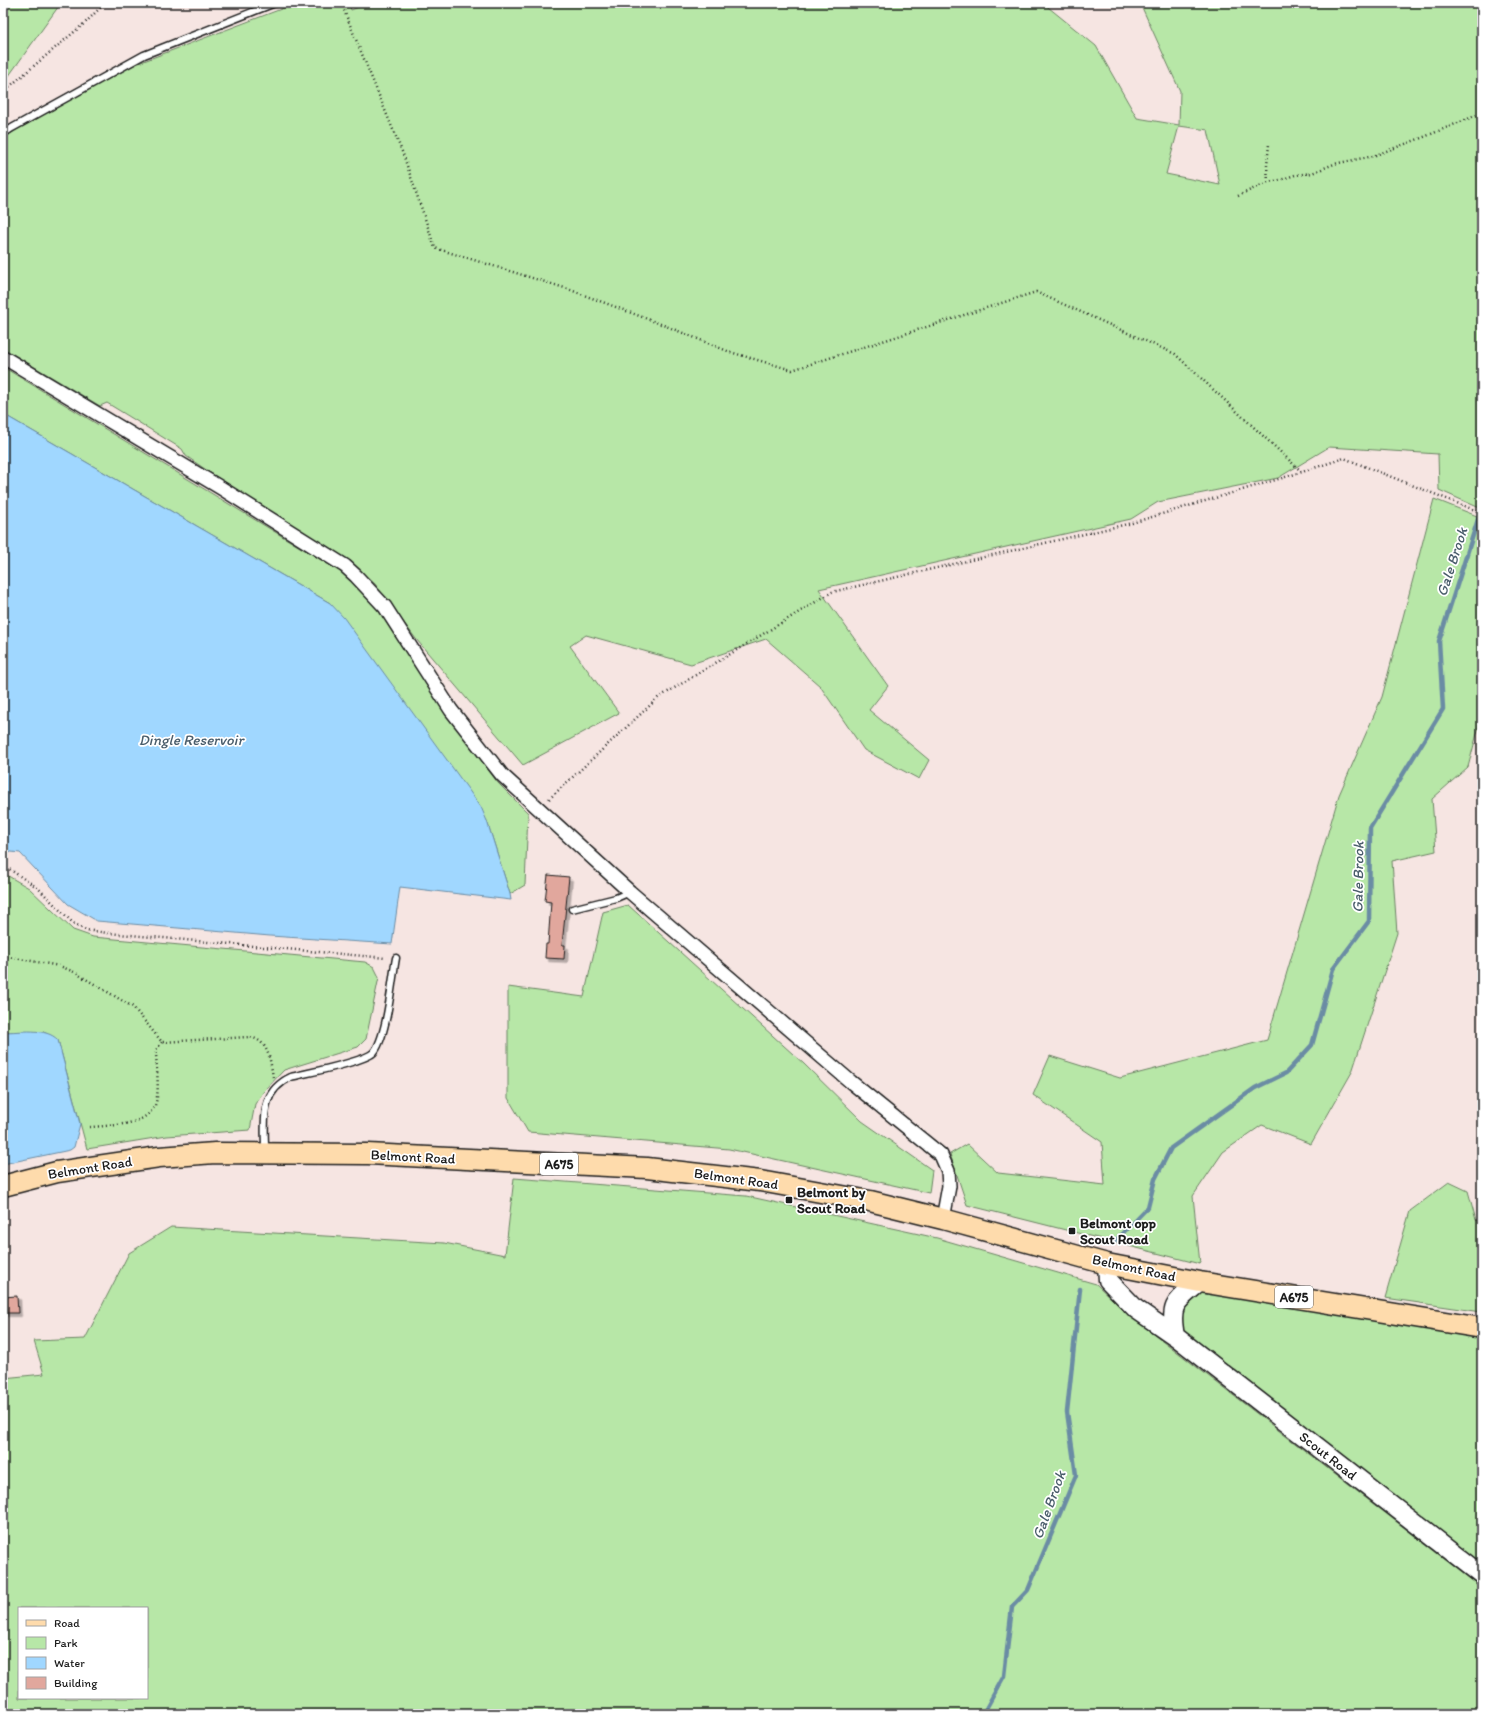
<svg xmlns="http://www.w3.org/2000/svg" width="1485" height="1717" viewBox="0 0 1485 1717" font-family="Itim,sans-serif">
  <style>
    .green { fill: #b7e7a7; stroke: #6a8262; fill-rule: evenodd }
    .water { fill: #a0d7ff; stroke: #6b8ca4 }
    .lines { fill: none; stroke-linecap: round; stroke-linejoin: round }
    .stream { stroke: #6b8ca4; stroke-width: 4.5 }
    .building { fill: #e1a79d; stroke: #1c1c1c; filter: url(#shadow) }
    .lane-casing { stroke: #1c1c1c; stroke-width: 9 }
    .street-casing { stroke: #1c1c1c; stroke-width: 16 }
    .secondary-casing { stroke: #1c1c1c; stroke-width: 21 }
    .primary-casing { stroke: #1c1c1c; stroke-width: 23 }
    .path { stroke: #1c1c1c; stroke-width: 2.5; stroke-dasharray: 1 3; stroke-linecap: butt }
    .lane { stroke: #fff; stroke-width: 6 }
    .street { stroke: #fff; stroke-width: 13 }
    .secondary { stroke: #fff; stroke-width: 18 }
    .primary { stroke: #fedbac; stroke-width: 20 }
    .poi-dot { fill: #1c1c1c; stroke: #fff; stroke-width: 1.5 }
    .labels { text-anchor: middle; dominant-baseline: central; stroke-width: 3.5; stroke-linejoin: round; paint-order: stroke }
    .shield { fill: #fff; stroke: #606060; stroke-width: 1 }
    .shield-label { font-size: 13px; font-weight: bold; fill: #1c1c1c }
    .street-label { font-size: 14px; fill: #1c1c1c; stroke: #fff }
    .poi-label { font-size: 14px; font-weight: bold; fill: #1c1c1c; stroke: #fff; text-anchor: start }
    .water-label { font-size: 15px; font-style: italic; fill: #4a5d6b; stroke: #fff }
  </style>
  <defs>
    <filter id="shadow"><feDropShadow dx="3.5" dy="3.5" stdDeviation="0" flood-color="#0004"/></filter>
  </defs>
  <rect width="100%" height="100%" fill="#f6e5e2"/>
  <filter id="ink" filterUnits="userSpaceOnUse"><feTurbulence type="fractalNoise" baseFrequency=".025" numOctaves="2"/><feDisplacementMap in="SourceGraphic" scale="8" xChannelSelector="R" yChannelSelector="G"/><feConvolveMatrix kernelMatrix="1 2 1 2 8 2 1 2 1" color-interpolation-filters="sRGB"/></filter>
  <g filter="url(#ink)">
    <path class="green" d="M3,3H61L3,84Z
      M297,3H349L351,10L369,3H1043L1096,46L1137,118L1179,125L1180,91L1140,3H1482V509L1439,490L1438,454L1329,447L1278,478L1158,502L1131,519L819,589L888,686L869,710L929,760L919,779L864,750L820,686L766,639L691,664L586,635L570,646L619,713L523,765L416,639L375,584L351,563L215,476L186,456L182,449L107,403L100,406L3,348V138L50,110L136,64ZM1179,126L1208,130L1220,185L1166,174Z
      M3,367L351,578L374,604L443,709L498,783L528,813L525,885L510,894L487,821L330,603L3,414Z
      M1434,499L1482,518V715L1468,767L1432,799L1436,851L1392,861L1397,933L1352,1072L1311,1144L1262,1125L1223,1152L1193,1196L1200,1264L967,1205L950,1154L967,1144L998,1173L1105,1185L1102,1142L1033,1095L1050,1056L1120,1078L1267,1040L1339,795L1382,697Z
      M3,873L29,888L73,930L93,937L365,962L374,967L379,977L366,1039L358,1047L284,1070L264,1091L255,1104L250,1130L167,1136L87,1149L58,1040L44,1032H3Z
      M628,905L804,1064L862,1121L932,1170L929,1193L729,1149L528,1132L508,1098V987L584,997L603,912Z
      M514,1178L746,1196L937,1238L1096,1284L1127,1313L1482,1588V1714H3V1378L44,1374L34,1341L85,1339L129,1253L171,1227L444,1243L505,1255ZM19,1608H147V1698H19Z
      M1449,1182L1468,1191L1476,1220L1482,1225V1312L1385,1298L1410,1211Z
      M1200,1282L1482,1328V1585L1175,1336L1183,1304Z"/>
    <path class="water" d="M3,414L330,603L344,618L481,807L487,821L510,894L511,900L400,887L392,944L270,936L97,921L68,904L20,853L3,851Z
      M3,1032C20,1032 46,1027 58,1040L80,1124L74,1147L70,1150L3,1164Z"/>
    <g class="lines">
      <path class="stream" d="M1115,1241L1148,1207L1155,1179L1171,1148L1255,1088L1286,1073L1312,1045L1333,969L1369,921L1370,828L1443,709L1439,641L1482,507
        M983,1714L1004,1676L1012,1607L1028,1590L1076,1475L1067,1412L1080,1289"/>
    </g>
    <path class="building" d="M548,875L569,877L562,945H565L564,959L545,958L546,944H548L551,902L545,901Z
      M17,1296L18,1313H3V1297Z"/>
    <g class="lines">
      <g class="lane-casing">
        <path id="lane" d="M3,134L12,128L144,55L275,3
          M572,909L616,898L630,892
          M265,1150C265,1120 259,1092 291,1077C307,1073 363,1062 373,1053C387,1039 392,979 396,958"/>
      </g>
      <g class="street-casing">
        <path id="street" d="M3,357L221,488L345,566L356,576L385,607L451,710L502,775L630,892L851,1082L941,1155L948,1171L949,1186L943,1219"/>
      </g>
      <g class="secondary-casing">
        <path id="secondary" d="M1107,1264L1108,1280L1136,1309L1175,1336L1482,1575
          M1175,1336C1169,1303 1176,1302 1200,1282"/>
      </g>
      <g class="primary-casing">
        <path id="primary" d="M3,1186L57,1172L159,1157L215,1153L368,1154L647,1168L760,1181L870,1201L943,1219L1107,1264L1200,1282L1482,1328"/>
      </g>
      <path class="path" d="M341,3L403,154L435,248L568,289L666,326L730,352L792,370L1036,292L1175,354L1302,472L1344,458L1482,513
        M3,92L86,22L105,3
        M1268,182L1267,166L1269,144
        M1238,196L1268,182L1280,180L1295,175L1312,173L1334,164L1373,156L1424,137L1482,113
        M549,799L658,698L832,592L1132,523L1302,472
        M3,865L38,888L73,923L86,930L108,933L386,958
        M3,956L60,966L74,972L133,1007L162,1042L249,1037C269,1040 270,1060 273,1077
        M90,1127C112,1125 154,1127 157,1097C159,1082 156,1065 156,1050L162,1042"/>
      <use href="#lane" class="lane"/>
      <use href="#street" class="street"/>
      <use href="#secondary" class="secondary"/>
      <use href="#primary" class="primary"/>
    </g>
  </g>
  <g class="poi-dot">
    <rect x="785" y="1196" width="8" height="8" rx="2"/>
    <rect x="1068" y="1227" width="8" height="8" rx="2"/>
  </g>
  <g class="labels">
    <g class="shield">
      <rect x="540" y="1153" width="38" height="22" rx="3"/>
      <rect x="1275" y="1286" width="38" height="22" rx="3"/>
    </g>
    <g class="shield-label">
      <text x="559" y="1164">A675</text>
      <text x="1294" y="1297">A675</text>
    </g>
    <g class="street-label">
      <text transform="translate(413 1157) rotate(3)">Belmont Road</text>
      <text transform="translate(90 1168) rotate(-9)">Belmont Road</text>
      <text transform="translate(736 1179) rotate(8)">Belmont Road</text>
      <text transform="translate(1134 1268) rotate(12)">Belmont Road</text>
      <text transform="translate(1328 1456) rotate(38)">Scout Road</text>
    </g>
    <g class="poi-label">
      <text x="797" y="1192">Belmont by<tspan x="797" dy="16">Scout Road</tspan></text>
      <text x="1080" y="1223">Belmont opp<tspan x="1080" dy="16">Scout Road</tspan></text>
    </g>
    <g class="water-label">
      <text transform="translate(1452 562) rotate(-72)">Gale Brook</text>
      <text x="191" y="740">Dingle Reservoir</text>
      <text transform="translate(1358 877) rotate(-89)">Gale Brook</text>
      <text transform="translate(1049 1505) rotate(-70)">Gale Brook</text>
    </g>
  </g>
  <rect width="1485" height="1717" fill="none" stroke="#fff" stroke-width="16"/>
  <rect x="8" y="8" width="1469" height="1701" fill="none" stroke="#1c1c1c" stroke-width="1.5" filter="url(#ink)"/>
  <rect x="18" y="1607" width="130" height="92" fill="#ffffff" stroke="#a4a4a4"/>
  <rect x="26" y="1620" width="20" height="6" fill="#fedbac" stroke="#a4a4a4"/>
  <text x="54" y="1627" font-size="12" fill="#1c1c1c">Road</text>
  <rect x="26" y="1637" width="20" height="12" fill="#b7e7a7" stroke="#a4a4a4"/>
  <text x="54" y="1647" font-size="12" fill="#1c1c1c">Park</text>
  <rect x="26" y="1657" width="20" height="12" fill="#a0d7ff" stroke="#a4a4a4"/>
  <text x="54" y="1667" font-size="12" fill="#1c1c1c">Water</text>
  <rect x="26" y="1677" width="20" height="12" fill="#e1a79d" stroke="#a4a4a4"/>
  <text x="54" y="1687" font-size="12" fill="#1c1c1c">Building</text>
</svg>
